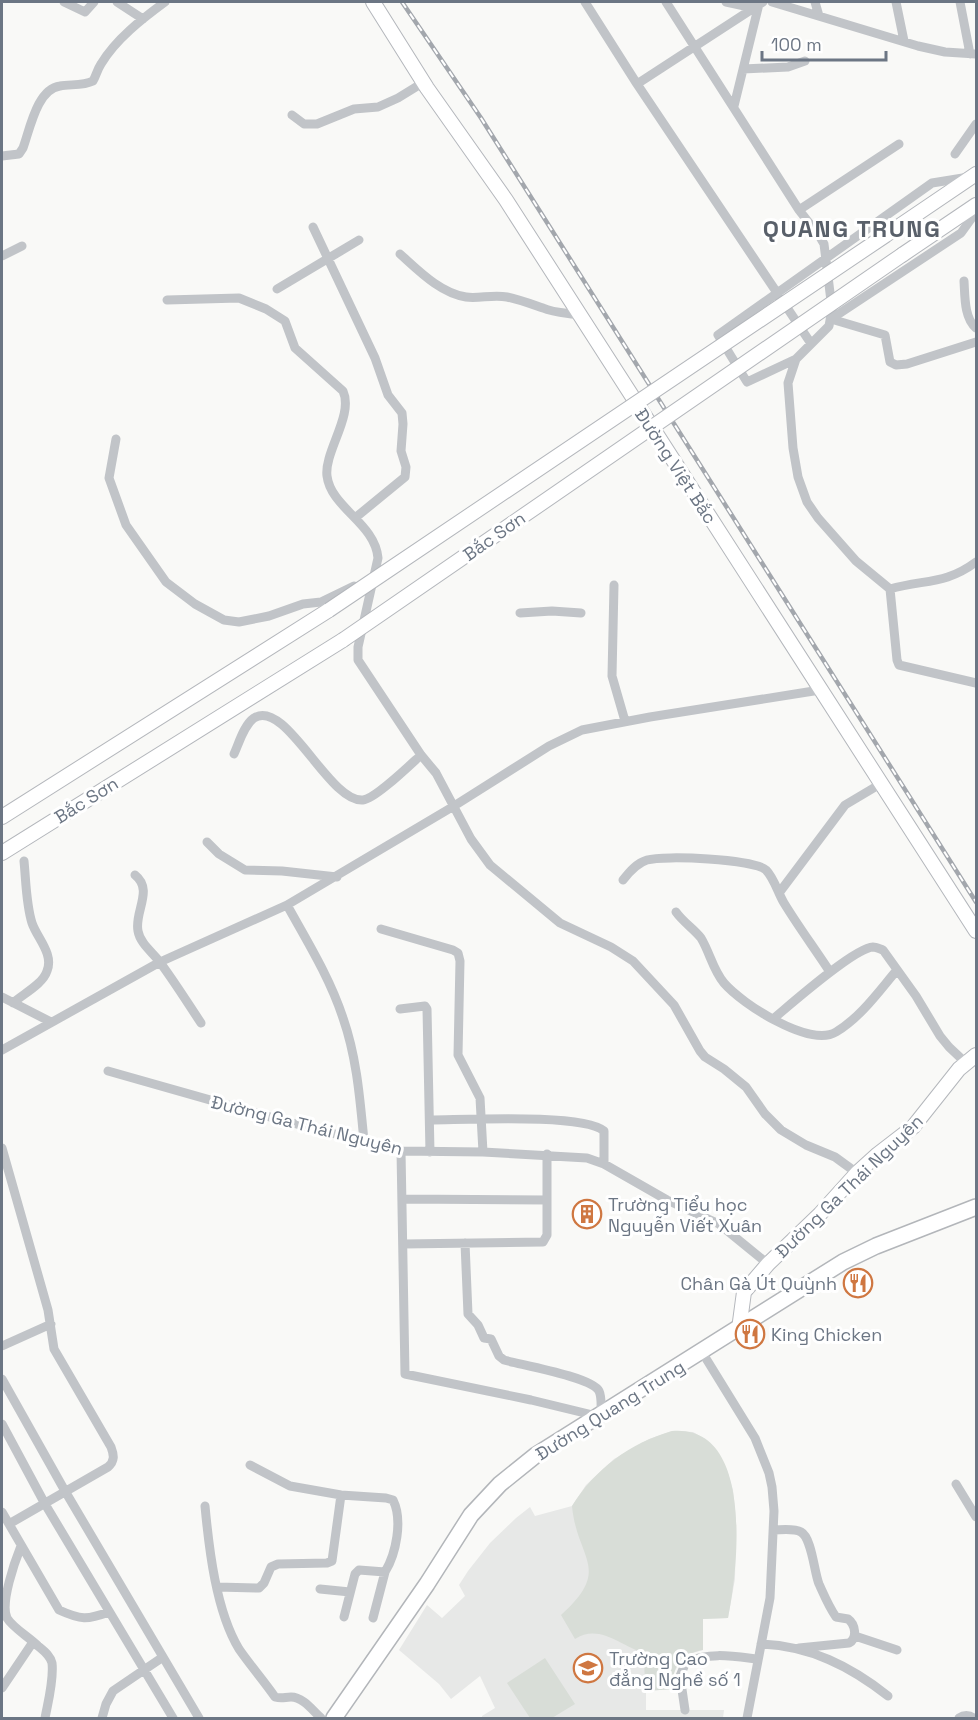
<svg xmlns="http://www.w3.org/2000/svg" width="978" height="1720" viewBox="0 0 978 1720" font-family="'Space Grotesk',sans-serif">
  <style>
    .built { fill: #e7e8e7 }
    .green { fill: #d8ddd7 }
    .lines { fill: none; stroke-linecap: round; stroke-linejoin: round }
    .secondary-casing { stroke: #b4b7bc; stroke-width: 16 }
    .primary-casing { stroke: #b3b6ba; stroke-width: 18 }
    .street { stroke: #c1c4c8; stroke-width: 9 }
    .secondary { stroke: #fff; stroke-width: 14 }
    .primary { stroke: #fff; stroke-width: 15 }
    .rail-casing { stroke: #a3a7ad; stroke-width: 4.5 }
    .rail { stroke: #fff; stroke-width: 2; stroke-dasharray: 7; stroke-linecap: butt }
    .secondary-bridge-casing { stroke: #b4b7bc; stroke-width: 16; stroke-linecap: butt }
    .secondary-bridge { stroke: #fff; stroke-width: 14 }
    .labels { text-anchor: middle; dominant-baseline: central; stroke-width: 6; stroke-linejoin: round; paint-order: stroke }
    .street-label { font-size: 18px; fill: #6c7684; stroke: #fff }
    .poi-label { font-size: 18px; fill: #6c7684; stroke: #fff; text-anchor: start }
    .district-label { font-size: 24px; font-weight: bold; letter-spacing: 1.5px; fill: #59606a; stroke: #fff }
  </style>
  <rect width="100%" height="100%" fill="#f9f9f7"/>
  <path class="built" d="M672,1431L693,1432L705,1439L714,1447L727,1470L733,1490L736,1519L735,1579L728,1618L703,1619V1650L689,1654L680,1661L673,1675L674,1689L646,1691V1710H724L723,1718H482V1716L495,1708L480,1676L451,1699L439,1684L399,1650L427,1605L442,1618L465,1596L459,1585L468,1571L490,1543L516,1518L530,1507L535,1516L572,1506L586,1485L614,1459L649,1439Z"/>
  <path class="green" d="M672,1431C755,1424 738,1569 728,1618L703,1619V1650C682,1653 670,1668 674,1689L645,1691L644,1653C621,1646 599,1623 575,1639L561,1615C613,1568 577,1560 572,1506C595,1469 630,1443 672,1431Z
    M545,1658L575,1704L552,1718H530L507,1683Z"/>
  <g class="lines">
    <g class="secondary-casing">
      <path id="secondary" d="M373,2L427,88L506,200L976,931
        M886,235L976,174
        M902,255L976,205
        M2,817L329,610
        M2,853L343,640
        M739,1329L744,1292L768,1264L820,1214L857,1173L878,1154L913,1127L959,1069L976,1055"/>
    </g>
    <g class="primary-casing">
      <path id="primary" d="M334,1718L427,1584L471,1515L500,1484L536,1455L843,1262L876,1246L976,1207"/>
    </g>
    <path class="street" d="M64,2L85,12L94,2
      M117,2L143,19
      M585,2L637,84L810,342
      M666,2L799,210L820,237L824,244L832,309L829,326L796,359L788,383L793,448L798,477L807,502L818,518L856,561L890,589L897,660L899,665L976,683
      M726,2L754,8
      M772,2L918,46L945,52L976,54
      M815,2L819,16
      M896,2L904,41
      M960,2L970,54
      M743,69L788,67L805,61
      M637,84L763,2
      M734,106L759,4
      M292,115L304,124H317L354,109L378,107L398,98L424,82
      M955,154L976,124
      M2,156L19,154L23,148C30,129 37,89 60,86C70,84 83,86 93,81C96,76 97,70 101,64C116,39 142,19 165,2
      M799,210L899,144
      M313,227L375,358L388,395L402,413L403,424L401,451L406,467L405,477L355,518
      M400,254C418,270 440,293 466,297C479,299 493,294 507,297C520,300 531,304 543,308C554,313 568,313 579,315
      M2,256L22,246
      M964,281C965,296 964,318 976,328
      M277,289L359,240
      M167,300L239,298L266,309L285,321L295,348L343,391C354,415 324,452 327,476C331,508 375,523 378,558L358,647V660L421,755L436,773L471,839L490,865L560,923L611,947L633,961L674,1005L700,1051L705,1057L724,1069L746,1087L765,1114L781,1130L806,1145L835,1157L857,1173
      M831,319L961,233L976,212
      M831,319L885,335L890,362L896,365L907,364L976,342
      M796,359L747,382L718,335L932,183L969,177
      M116,439L109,478L126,525L166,582L195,604L224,620L239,622L269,616L303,604L321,602L354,586
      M614,585L612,676L625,721
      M890,589C925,579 945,585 976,562
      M520,613L552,611L581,613
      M234,754C239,743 244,725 254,718C286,698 329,803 363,800C375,799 411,764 421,755
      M207,842L219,854L245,870L282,871L337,877
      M135,875C154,890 134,912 138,931C140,943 152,952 159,961C174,981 187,1002 201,1023
      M623,880C630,871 637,863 647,860C664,855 754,859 766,870C774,878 778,893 784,903C798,926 815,949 830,972
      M779,893L845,805L882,783
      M287,905C307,941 330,978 343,1018C357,1058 360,1100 364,1141
      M676,912C683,922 694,929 701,938C710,953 713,970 724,983C742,1004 810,1048 836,1032C861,1017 879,991 897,970
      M381,929L453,950L458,953L460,961L458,1055L480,1098L483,1152
      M2,997L51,1022
      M13,1003C23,994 43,984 47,971C54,954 37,938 32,923C26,904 26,881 24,861
      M400,1009L425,1006L427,1009L430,1152
      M773,1019C790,1005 854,948 873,947C876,947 880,949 883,950L916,996L940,1036L949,1047L966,1063
      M2,1050L160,962L287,905L454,806L549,746L582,730L650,717L820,690
      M108,1071L277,1119L401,1151L483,1152L587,1158L604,1164L667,1200L719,1224L768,1264
      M430,1120C462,1120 583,1113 604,1131V1164
      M2,1148L48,1310L54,1349L111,1447C114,1455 115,1461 108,1467L9,1524
      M401,1151L405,1374L531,1400L597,1416
      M402,1199L547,1200
      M465,1243L468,1314L478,1325L484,1338L491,1339L499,1356L504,1360C522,1365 592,1377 599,1391C602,1397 601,1408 601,1414
      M404,1244L543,1242L547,1235V1154
      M2,1346L51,1324
      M702,1352L755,1438L769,1473L772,1487L774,1511L770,1598L747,1718
      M2,1379L65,1491L199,1718
      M2,1424L45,1504L173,1718
      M250,1465L290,1486L341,1495L386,1498L393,1500C403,1520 396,1554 385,1572L359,1570L355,1574L344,1617
      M956,1484L976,1517
      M205,1506C209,1549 216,1611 239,1649C250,1665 264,1681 275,1697C282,1699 285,1697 291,1697C303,1697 313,1711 321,1718
      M2,1512L59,1610C81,1620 87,1620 109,1612
      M773,1530C781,1530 794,1528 801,1532C812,1538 814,1572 819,1584C824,1595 829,1607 836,1617L848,1619C855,1624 858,1638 849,1643L799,1648
      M21,1546C15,1561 0,1603 7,1618C13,1628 29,1637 38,1646C44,1651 50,1655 52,1663C54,1680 48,1702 45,1718
      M217,1587L259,1588L264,1583L271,1567L278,1564L327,1563L332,1561L341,1495
      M320,1589L350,1592
      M373,1618L385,1572
      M855,1636L897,1650
      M761,1644C810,1646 850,1666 888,1696
      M2,1688L33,1642
      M685,1710L680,1676L686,1662C710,1652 732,1656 757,1659
      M102,1718L106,1704L113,1691L163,1657
      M959,1718C965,1714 969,1715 974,1718"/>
    <use href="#secondary" class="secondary"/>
    <use href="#primary" class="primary"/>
    <g class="rail-casing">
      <path id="rail" d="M402,2L481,118L976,902"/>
    </g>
    <use href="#rail" class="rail"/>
    <g class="secondary-bridge-casing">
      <path id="secondary-bridge" d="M329,610L886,235
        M343,640L902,255"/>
    </g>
    <use href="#secondary-bridge" class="secondary-bridge"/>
  </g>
  <defs>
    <g id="building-ring" transform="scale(1.5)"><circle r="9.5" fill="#fff" stroke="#cf7741" stroke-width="1.5"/><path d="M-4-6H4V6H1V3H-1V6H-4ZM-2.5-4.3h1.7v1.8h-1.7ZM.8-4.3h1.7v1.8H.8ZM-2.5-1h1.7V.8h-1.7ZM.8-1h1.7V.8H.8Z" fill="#cf7741"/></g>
    <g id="restaurant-ring" transform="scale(1.5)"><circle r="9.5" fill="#fff" stroke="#cf7741" stroke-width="1.5"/><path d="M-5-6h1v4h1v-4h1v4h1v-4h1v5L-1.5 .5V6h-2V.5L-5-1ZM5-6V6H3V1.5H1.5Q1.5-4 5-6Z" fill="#cf7741"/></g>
    <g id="university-ring" transform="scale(1.5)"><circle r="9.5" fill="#fff" stroke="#cf7741" stroke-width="1.5"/><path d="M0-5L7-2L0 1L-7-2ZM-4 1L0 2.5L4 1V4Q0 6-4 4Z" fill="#cf7741"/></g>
  </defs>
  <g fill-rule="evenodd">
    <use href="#building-ring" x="587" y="1214"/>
    <use href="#restaurant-ring" x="858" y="1283"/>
    <use href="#restaurant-ring" x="750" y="1334"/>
    <use href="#university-ring" x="588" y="1668"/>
  </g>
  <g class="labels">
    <g class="street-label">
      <text transform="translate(676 466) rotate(57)">Đường Việt Bắc</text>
      <text transform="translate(494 536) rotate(-35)">Bắc Sơn</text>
      <text transform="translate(86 800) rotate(-32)">Bắc Sơn</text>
      <text transform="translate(307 1125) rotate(14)">Đường Ga Thái Nguyên</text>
      <text transform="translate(849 1186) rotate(-44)">Đường Ga Thái Nguyên</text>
      <text transform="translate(610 1410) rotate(-32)">Đường Quang Trung</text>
    </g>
    <g class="poi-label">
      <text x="608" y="1204">Trường Tiểu học<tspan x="608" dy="21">Nguyễn Viết Xuân</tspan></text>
      <text x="837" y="1283" text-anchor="end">Chân Gà Út Quỳnh</text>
      <text x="771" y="1334">King Chicken</text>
      <text x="609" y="1658">Trường Cao<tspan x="609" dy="21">đẳng Nghề số 1</tspan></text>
    </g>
    <g class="district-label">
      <text x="852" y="228">QUANG TRUNG</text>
    </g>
  </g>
  <rect width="978" height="1720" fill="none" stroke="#6c7684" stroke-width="6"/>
  <path d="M762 51v9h124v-9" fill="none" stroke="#6c7684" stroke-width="3"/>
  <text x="771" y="51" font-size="18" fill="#6c7684" stroke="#ffffff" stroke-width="4.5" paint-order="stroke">100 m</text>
</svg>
